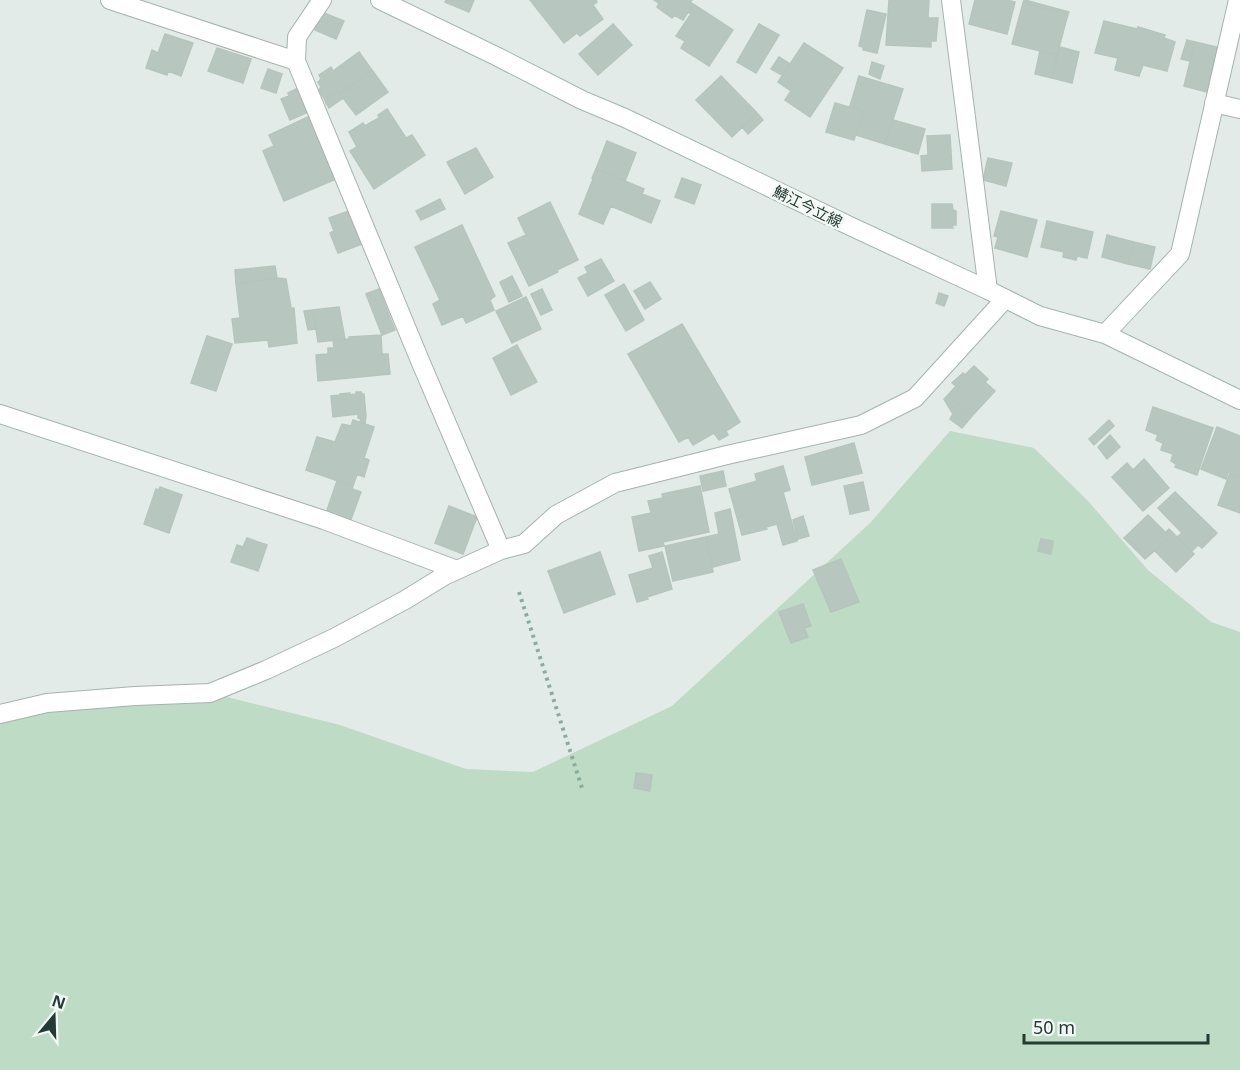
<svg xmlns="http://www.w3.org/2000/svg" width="1240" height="1070" viewBox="0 0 1240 1070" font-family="'Noto Sans','Noto Sans JP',sans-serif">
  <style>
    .green { fill: #bddbc5 }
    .building { fill: #b8c6c0; stroke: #b5c5be; stroke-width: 1.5 }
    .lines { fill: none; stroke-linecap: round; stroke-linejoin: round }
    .street-casing { stroke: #a5b3ae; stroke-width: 20 }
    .secondary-casing { stroke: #a2b6af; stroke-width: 20 }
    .path { stroke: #85ada0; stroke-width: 4; stroke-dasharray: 3 4.5; stroke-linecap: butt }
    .street { stroke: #fff; stroke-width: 18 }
    .secondary { stroke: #fff; stroke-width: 18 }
    .labels { text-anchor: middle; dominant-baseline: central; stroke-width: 5; stroke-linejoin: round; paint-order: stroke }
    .street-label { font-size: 15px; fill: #243b35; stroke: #f3f8f5 }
  </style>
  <rect width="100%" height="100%" fill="#e2ebe7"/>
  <path class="green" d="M950,431L1034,448L1088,501L1148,570L1211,622L1240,632V1070H0V705L91,704L227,697L340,725L466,769L533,772L672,706L871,522Z"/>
  <path class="building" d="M446,0H474L469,12L445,2Z
    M530,0H596L597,2L593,5L603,19L580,36L577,33L564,43Z
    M654,0H692L690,2L693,4L683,20L674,15L672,18L657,7L659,3Z
    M889,0H929L928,18H938L936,41H931V47L886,45Z
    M975,0H1006L1015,2L1007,34L969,24Z
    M1024,0H1025L1069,12L1068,14L1023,3Z
    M1023,3L1068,14L1057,55L1012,44Z
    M693,4L733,30L709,66L681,48L685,41L676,36L691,14L688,12Z
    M867,10L886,14L877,53L863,50V47L859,46Z
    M324,13L344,21L336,39L315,30Z
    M1104,21L1137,29L1138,27L1165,35L1164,38L1175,42L1167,71L1143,65L1139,76L1115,70L1118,58L1095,53Z
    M613,24L632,45L598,75L579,54Z
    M759,24L779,35L756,73L737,62Z
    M165,34L193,43L181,76L168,71L167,75L146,68L152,50L158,53Z
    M1187,40L1195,42L1190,61L1181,59Z
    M1195,42L1217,47L1207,92L1184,86Z
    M804,43L843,68L810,117L785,100L791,91L778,82Z
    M1060,47L1079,52L1072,83L1052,78Z
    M217,48L251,59L243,83L208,71Z
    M1040,51L1057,55L1052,78L1035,74Z
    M359,52L372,70L340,94L338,91L325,100L319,90L321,87L318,82L321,79L319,75L331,67L333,71Z
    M779,57L790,64L782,75L771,69Z
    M872,62L884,66L880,79L869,74Z
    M268,69L282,74L276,93L261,88Z
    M372,70L388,92L356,115L340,94Z
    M721,76L757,113L732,137L696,100Z
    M859,76L903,89L885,144L856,135L863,111L850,106Z
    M298,88L308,112L290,120L281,99L289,96L288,93Z
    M338,91L343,98L329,108L325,101Z
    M835,103L863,111L854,140L826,132Z
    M387,109L406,138L412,135L425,155L374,189L350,151L357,147L349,132L363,123L365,126L370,123L379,118L378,115Z
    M757,113L763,120L748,134L742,127Z
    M310,116L336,179L284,201L263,151L274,146L269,135Z
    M893,120L925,129L918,154L885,144Z
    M950,135L952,169L922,171L921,156L928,155L927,136Z
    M607,141L636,153L625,181L596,169Z
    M476,148L493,177L465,194L447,162Z
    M988,158L1012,163L1006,186L983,180Z
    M596,169L644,189L642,194L660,201L651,223L611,206L603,224L579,214L593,179L592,178Z
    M682,178L701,185L694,204L675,197Z
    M440,199L445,209L421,220L416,211Z
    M550,202L578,260L557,270L558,272L529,286L508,243L526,235L518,218Z
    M932,204H952L953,210L956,211V225H952L953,228H932Z
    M349,211L362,244L338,253L330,233L334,231L329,218Z
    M1001,211L1037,220L1027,257L995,248L998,237L994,236Z
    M1047,221L1093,232L1087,258L1077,256L1076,260L1063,257L1064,252L1041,247Z
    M462,225L495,296L490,300L494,310L466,323L463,316L442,325L433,304L440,300L415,247Z
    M1107,235L1134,242L1128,264L1102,257Z
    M1134,242L1155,247L1150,269L1128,264Z
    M601,259L614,281L588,296L578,278L588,273L585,267Z
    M275,266L277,278L236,284L235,270Z
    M512,276L522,296L509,302L500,282Z
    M277,278L286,279L291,308H294L297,343L269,347L268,340L235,343L232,319L240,318L236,284Z
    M650,282L661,299L645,309L634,291Z
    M624,284L644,320L626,331L605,295Z
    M379,289L395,330L382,335L366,294Z
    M542,289L552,310L541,315L531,294Z
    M939,293L948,296L944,306L936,303Z
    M526,297L541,329L512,343L496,311Z
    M339,307L345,339L318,342L313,310Z
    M313,310L316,329L308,330L304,311Z
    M682,324L740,422L726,431L728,435L719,440L714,433L693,445L688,437L679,442L628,354Z
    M381,335L382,354H388L390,374L318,381L316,355L328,354V348H334L333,340L349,339V337Z
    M207,336L232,344L216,391L191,383Z
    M517,345L537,382L511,395L493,358Z
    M974,366L988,379L985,382L995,391L972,416L948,395L956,386L952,383L963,373L965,375Z
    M356,392H361L362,394H364L366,416L365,424L360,422L361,419L358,418V414L333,417L331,396L340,395V394L350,393V395L356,394Z
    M948,395L972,416L962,428L950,419L953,414L944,399Z
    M1153,407L1213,428L1197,475L1175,467L1176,464L1171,461L1173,454L1161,450L1163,443L1156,440L1158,435L1146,430Z
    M353,420L374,427L364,458L369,460L364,477L357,474L353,486L306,470L317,437L335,442L342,424L351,426Z
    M1109,420L1114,426L1094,445L1089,439Z
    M1217,427L1240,436V477L1228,472L1226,479L1201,469Z
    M1110,435L1120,447L1107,459L1098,447Z
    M854,443L862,473L812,485L805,457Z
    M1144,459L1169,488L1143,511L1112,477L1127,463L1133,470Z
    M783,466L790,490L783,492L797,541L783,545L777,524L766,527L767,529L742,535L729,489L757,481L755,474Z
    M723,471L726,486L703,491L700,476Z
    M1230,473L1240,477V513L1218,505Z
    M337,481L353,486L352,489L361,492L350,522L326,513Z
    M863,482L869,510L850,514L844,486Z
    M700,486L709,532L663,542L664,546L639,551L632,517L651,513L648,501L663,498L662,494Z
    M160,487L182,495L169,533L144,524L156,489L159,490Z
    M1175,492L1217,533L1202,548L1198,545L1192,551L1177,537L1182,533L1158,508Z
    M449,506L477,517L463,554L435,543Z
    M730,509L740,560L713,567L706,537L719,534L715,513Z
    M1148,515L1170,537L1145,559L1124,538Z
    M803,516L809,536L798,539L793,520Z
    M1169,529L1194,554L1176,572L1155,551L1170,537L1166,532Z
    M706,537L713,572L673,581L665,546Z
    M247,538L267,545L258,571L231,562L237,545L243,547Z
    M1041,539L1053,541L1051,554L1038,551Z
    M600,552L615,594L564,613L548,571Z
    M662,552L672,589L647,597L648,599L637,602L629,575L653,568L649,556Z
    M841,559L859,602L831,612L813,570Z
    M803,604L811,626L804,628L808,637L791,643L779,612Z
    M636,773L652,775L650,791L634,788Z"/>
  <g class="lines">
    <g class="street-casing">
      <path id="street" d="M110,0L296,61
        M322,0L297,37L296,61L421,363L501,550
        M951,0L988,290
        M1214,103L1240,109
        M1105,334L1180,254L1238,0
        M0,414L324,520L457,570
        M0,714L47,703L135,696L210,693L266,670L334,638L405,600L444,576L501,550L524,544L556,515L615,483L727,455L861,425L915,398L1005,299"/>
    </g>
    <g class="secondary-casing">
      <path id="secondary" d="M380,0L496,56L582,100L625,118L852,227L988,290L1040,316L1105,334L1240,400"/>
    </g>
    <path class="path" d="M519,592L583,791"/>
    <use href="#street" class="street"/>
    <use href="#secondary" class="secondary"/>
  </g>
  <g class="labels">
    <g class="street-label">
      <text transform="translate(808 206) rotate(26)">鯖江今立線</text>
    </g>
  </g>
  <g transform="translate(54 1016) rotate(19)" stroke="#f3f8f5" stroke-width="4.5" paint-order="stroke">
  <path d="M0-4.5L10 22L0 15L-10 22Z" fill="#243b35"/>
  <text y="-9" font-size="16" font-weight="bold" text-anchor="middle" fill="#243b35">N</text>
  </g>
  <path d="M1024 1034v9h184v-9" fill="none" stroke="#243b35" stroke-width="3"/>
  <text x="1033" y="1034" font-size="18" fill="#243b35" stroke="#f3f8f5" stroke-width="4.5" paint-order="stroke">50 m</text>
</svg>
